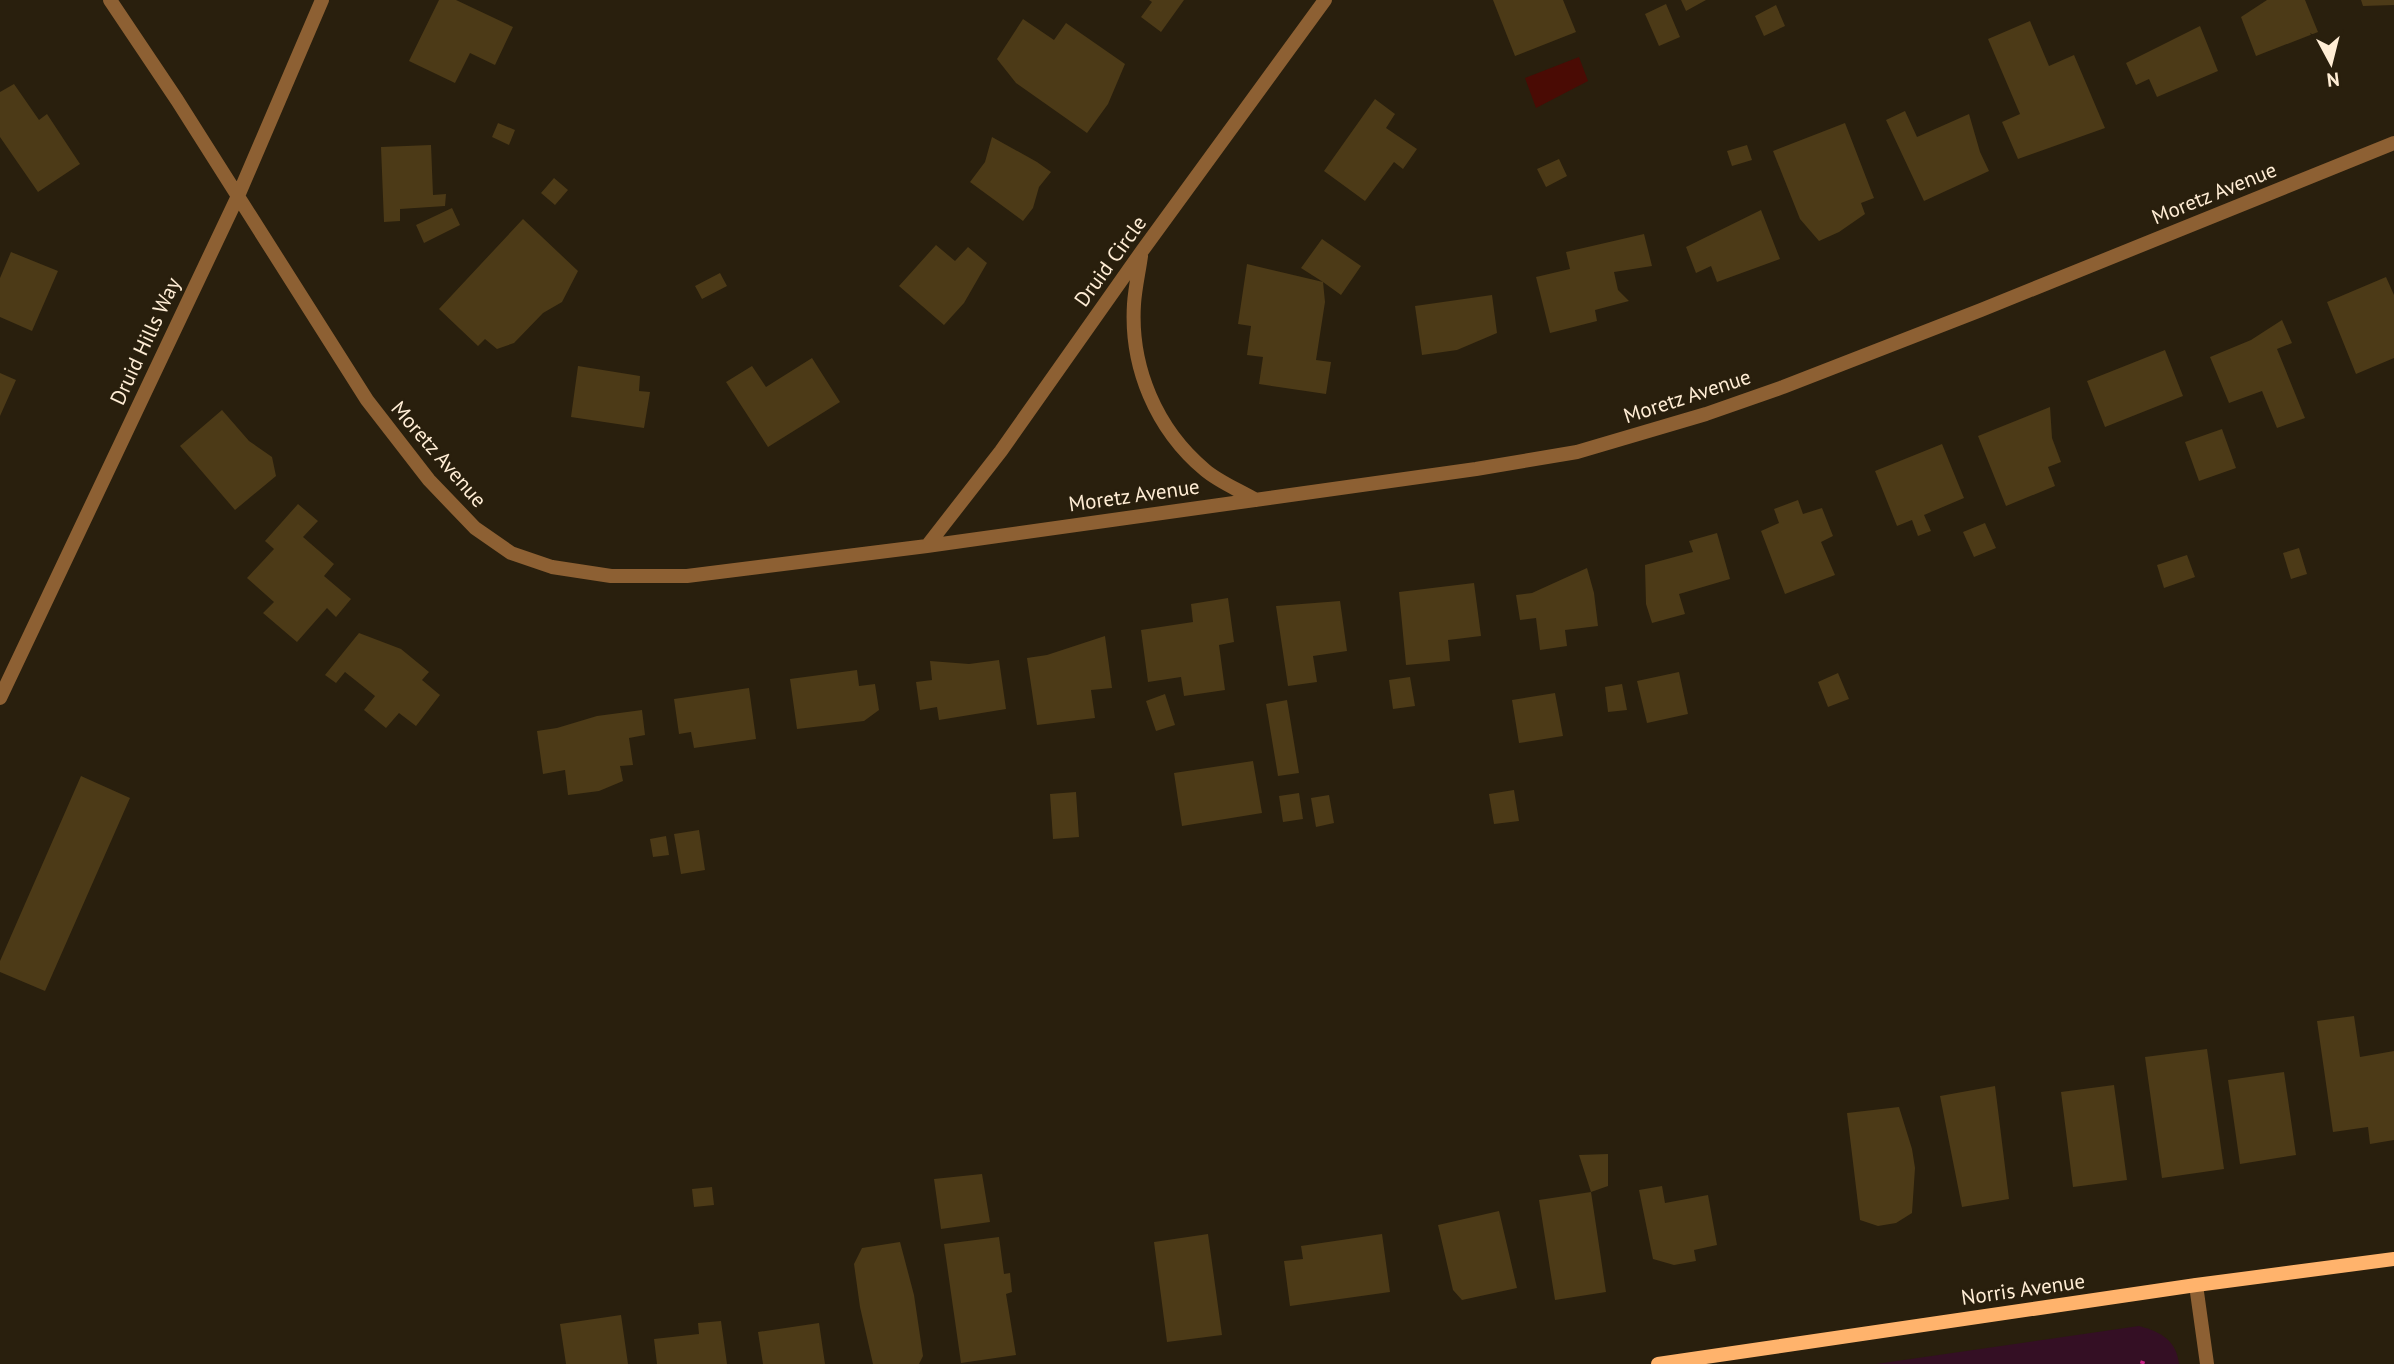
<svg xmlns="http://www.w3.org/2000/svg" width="2394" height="1364" viewBox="0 0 2394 1364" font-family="'PT Sans',sans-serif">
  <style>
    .green { fill: #340f24 }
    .water { fill: #4a0b04 }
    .building { fill: #4c3a17 }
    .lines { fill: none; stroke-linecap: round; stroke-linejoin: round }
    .path { stroke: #c62184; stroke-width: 4.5; stroke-dasharray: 3.5 5; stroke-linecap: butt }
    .street { stroke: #8d6033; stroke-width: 14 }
    .secondary { stroke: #ffb36c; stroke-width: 14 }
    .labels { text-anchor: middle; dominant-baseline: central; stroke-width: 5; stroke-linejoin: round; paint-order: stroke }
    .street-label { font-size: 21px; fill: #ffedd5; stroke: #291f0d }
  </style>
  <rect width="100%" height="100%" fill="#291f0d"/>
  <path class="green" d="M2139,1326C2161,1332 2176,1340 2179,1364H1876Z"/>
  <path class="water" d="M1579,57L1588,81L1536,108L1525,78Z"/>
  <path class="building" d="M439,0H456L513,27L495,65L470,53L455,83L409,61Z
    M1149,0H1184L1161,32L1141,17L1152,2Z
    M1493,0H1563L1576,32L1515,56Z
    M1681,0H1706L1686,11Z
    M2267,0H2305L2318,32L2256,56L2241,17Z
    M2361,0H2394V5L2363,6Z
    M1666,4L1680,37L1659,46L1645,14Z
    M1776,5L1785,26L1764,36L1755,16Z
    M1023,19L1054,40L1066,23L1125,64L1108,104L1087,133L1016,83L997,59Z
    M2030,21L2049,66L2074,55L2105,128L2018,159L2002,122L2020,114L1988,39Z
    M2200,26L2218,71L2157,97L2149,79L2136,85L2126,63Z
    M14,84L39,120L47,114L80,164L38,192L0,137V92Z
    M1375,99L1395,114L1386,128L1417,149L1403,169L1394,162L1365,201L1324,171Z
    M1905,111L1917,137L1969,114L1980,152L1989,171L1924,201L1886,120Z
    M498,123L515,130L509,145L492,137Z
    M1845,123L1874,198L1861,203L1865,214L1839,232L1819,241L1800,219L1773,151Z
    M992,137L1037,162L1051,172L1039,187L1033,208L1023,221L970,182L985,162Z
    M431,145L433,195L446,194L445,206L400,209V221L384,222L381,147Z
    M1747,145L1752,160L1732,166L1727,151Z
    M1559,159L1567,176L1546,187L1537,169Z
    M554,178L568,190L555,205L541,193Z
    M452,208L460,225L424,243L416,225Z
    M1761,210L1780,259L1717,282L1711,266L1696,273L1686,247Z
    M523,219L578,271L562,302L543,313L514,343L497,349L485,339L478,346L439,309Z
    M1644,234L1652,266L1614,272L1618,290L1629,301L1595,310L1597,321L1550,333L1536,277L1570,269L1566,252Z
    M1322,239L1361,266L1341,295L1323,282L1325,302L1316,360L1331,362L1326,394L1259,384L1263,357L1247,355L1251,326L1238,324L1247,264L1323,282L1301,268Z
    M936,245L955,261L968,247L987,263L964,303L944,325L899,286Z
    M11,252L58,271L32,331L0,317V278Z
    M720,273L727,286L702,299L695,286Z
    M2386,277L2394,295V358L2356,374L2327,302Z
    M1492,295L1497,333L1457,350L1422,355L1415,306Z
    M2282,320L2292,343L2277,349L2305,418L2277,428L2262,391L2229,403L2210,357L2251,340Z
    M2165,350L2183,396L2105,427L2087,381Z
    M812,358L840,402L768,447L726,382L752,366L766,387Z
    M578,366L640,376L639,391L650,392L644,428L571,417Z
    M0,373L16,380L0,416Z
    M2050,407L2052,438L2061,462L2048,467L2055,486L2006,506L1978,436Z
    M222,410L249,441L272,457L276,476L235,510L180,446Z
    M2222,429L2236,468L2199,481L2185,442Z
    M1942,444L1964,498L1924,515L1931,531L1918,536L1912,520L1897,526L1875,471Z
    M1798,500L1803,514L1822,508L1833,536L1821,542L1835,575L1785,594L1761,531L1779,523L1774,509Z
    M298,504L318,521L303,537L334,564L324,576L351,599L336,617L327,608L297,642L263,613L274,602L247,578L274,549L265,541Z
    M1985,523L1996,548L1974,557L1963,532Z
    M1717,533L1730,579L1679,594L1685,614L1652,623L1646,604L1645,565L1693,552L1689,541Z
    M2299,548L2307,574L2291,579L2283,553Z
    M2187,555L2195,577L2164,588L2157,565Z
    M1587,568L1594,593L1598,626L1565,630L1567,646L1540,650L1536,618L1520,620L1516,595L1532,593Z
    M1474,583L1481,636L1448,640L1450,661L1406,665L1399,592Z
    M1228,598L1234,642L1219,645L1225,690L1184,696L1181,677L1148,682L1141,630L1193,622L1191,604Z
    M1340,601L1347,651L1313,656L1317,682L1288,686L1276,606Z
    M359,633L401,649L429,672L422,680L440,695L416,726L399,713L386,728L364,710L375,696L345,672L336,683L325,675Z
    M1105,636L1112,688L1091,690L1095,718L1037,725L1027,658L1047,655Z
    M999,660L1006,709L939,720L937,707L920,710L916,682L932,680L930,661L969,664Z
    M857,670L859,686L875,684L879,710L864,721L797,729L790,679Z
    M1679,672L1688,714L1647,723L1637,681Z
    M1838,673L1849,699L1828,707L1818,682Z
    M1410,677L1415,706L1393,709L1389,680Z
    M1622,684L1627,710L1608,712L1605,687Z
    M749,688L756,739L694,748L691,732L679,734L674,699Z
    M1555,693L1563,736L1519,743L1512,700Z
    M1165,694L1175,725L1156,731L1146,701Z
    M1287,700L1299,773L1278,776L1266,704Z
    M642,710L645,735L629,738L633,765L620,766L623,781L599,791L568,795L565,770L543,774L537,731L557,728L597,716Z
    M1253,761L1262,813L1182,826L1174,773Z
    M81,776L130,798L45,991L0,972V961Z
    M1514,790L1519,821L1494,824L1489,794Z
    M1076,792L1079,837L1053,839L1050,794Z
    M1299,793L1303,819L1283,822L1279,796Z
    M1329,795L1334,823L1316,827L1311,798Z
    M699,830L705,870L681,874L674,834Z
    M666,836L669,855L653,857L650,839Z
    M2354,1016L2360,1057L2394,1051V1140L2370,1144L2368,1127L2333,1132L2317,1021Z
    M2207,1049L2224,1169L2162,1178L2145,1057Z
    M2284,1072L2296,1155L2240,1164L2228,1080Z
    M2114,1085L2127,1180L2073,1187L2061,1092Z
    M1995,1086L2009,1199L1962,1207L1940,1096Z
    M1899,1107L1912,1149L1915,1168L1912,1213L1896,1223L1878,1226L1860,1220L1847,1113Z
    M1608,1154V1186L1591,1192L1579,1155Z
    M982,1174L990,1222L941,1229L934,1179Z
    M1662,1186L1665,1203L1708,1195L1717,1245L1694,1250L1696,1261L1674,1265L1653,1259L1639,1190Z
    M712,1187L714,1205L694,1207L692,1189Z
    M1591,1192L1606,1292L1555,1300L1539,1200Z
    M1499,1211L1517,1288L1462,1300L1453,1290L1438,1225Z
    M1208,1234L1222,1335L1167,1342L1154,1242Z
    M1382,1234L1390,1292L1290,1306L1284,1261L1303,1259L1301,1246Z
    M999,1237L1004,1274L1010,1273L1012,1292L1006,1294L1016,1355L961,1363L944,1244Z
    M900,1242L914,1295L923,1356L919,1364H873L860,1307L854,1264L862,1248Z
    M621,1315L628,1364H566L560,1324Z
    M721,1321L727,1364H657L654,1339L699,1334L698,1323Z
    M819,1323L825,1364H763L758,1332Z"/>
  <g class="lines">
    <path class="path" d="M2142,1364L2143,1361"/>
    <path class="street" d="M110,0L177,100L367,400L429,480L475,528L511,553L552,567L611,576H687L927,546L1476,469L1577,452L1706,414L1783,387L1981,310L2394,143
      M1141,256C1139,271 1135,288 1134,304C1130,367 1156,429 1205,470C1219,482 1239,490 1256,500
      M927,546L1001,451L1142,251L1325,0
      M0,698L238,196L322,0
      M2196,1285L2207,1364"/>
    <path class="secondary" d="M1658,1364L2196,1285L2394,1259"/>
  </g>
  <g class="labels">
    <g class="street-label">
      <text transform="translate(2214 193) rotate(-22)">Moretz Avenue</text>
      <text transform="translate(1110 261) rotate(-54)">Druid Circle</text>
      <text transform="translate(145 341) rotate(-65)">Druid Hills Way</text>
      <text transform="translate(1687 396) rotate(-18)">Moretz Avenue</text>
      <text transform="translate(439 454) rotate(49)">Moretz Avenue</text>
      <text transform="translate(1134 495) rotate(-8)">Moretz Avenue</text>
      <text transform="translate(2023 1289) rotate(-8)">Norris Avenue</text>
    </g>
  </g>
  <g transform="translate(2331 63) rotate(173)" stroke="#291f0d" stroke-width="5" paint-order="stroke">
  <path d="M0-5L12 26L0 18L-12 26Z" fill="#ffedd5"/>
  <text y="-10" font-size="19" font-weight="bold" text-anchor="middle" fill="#ffedd5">N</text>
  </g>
</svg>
